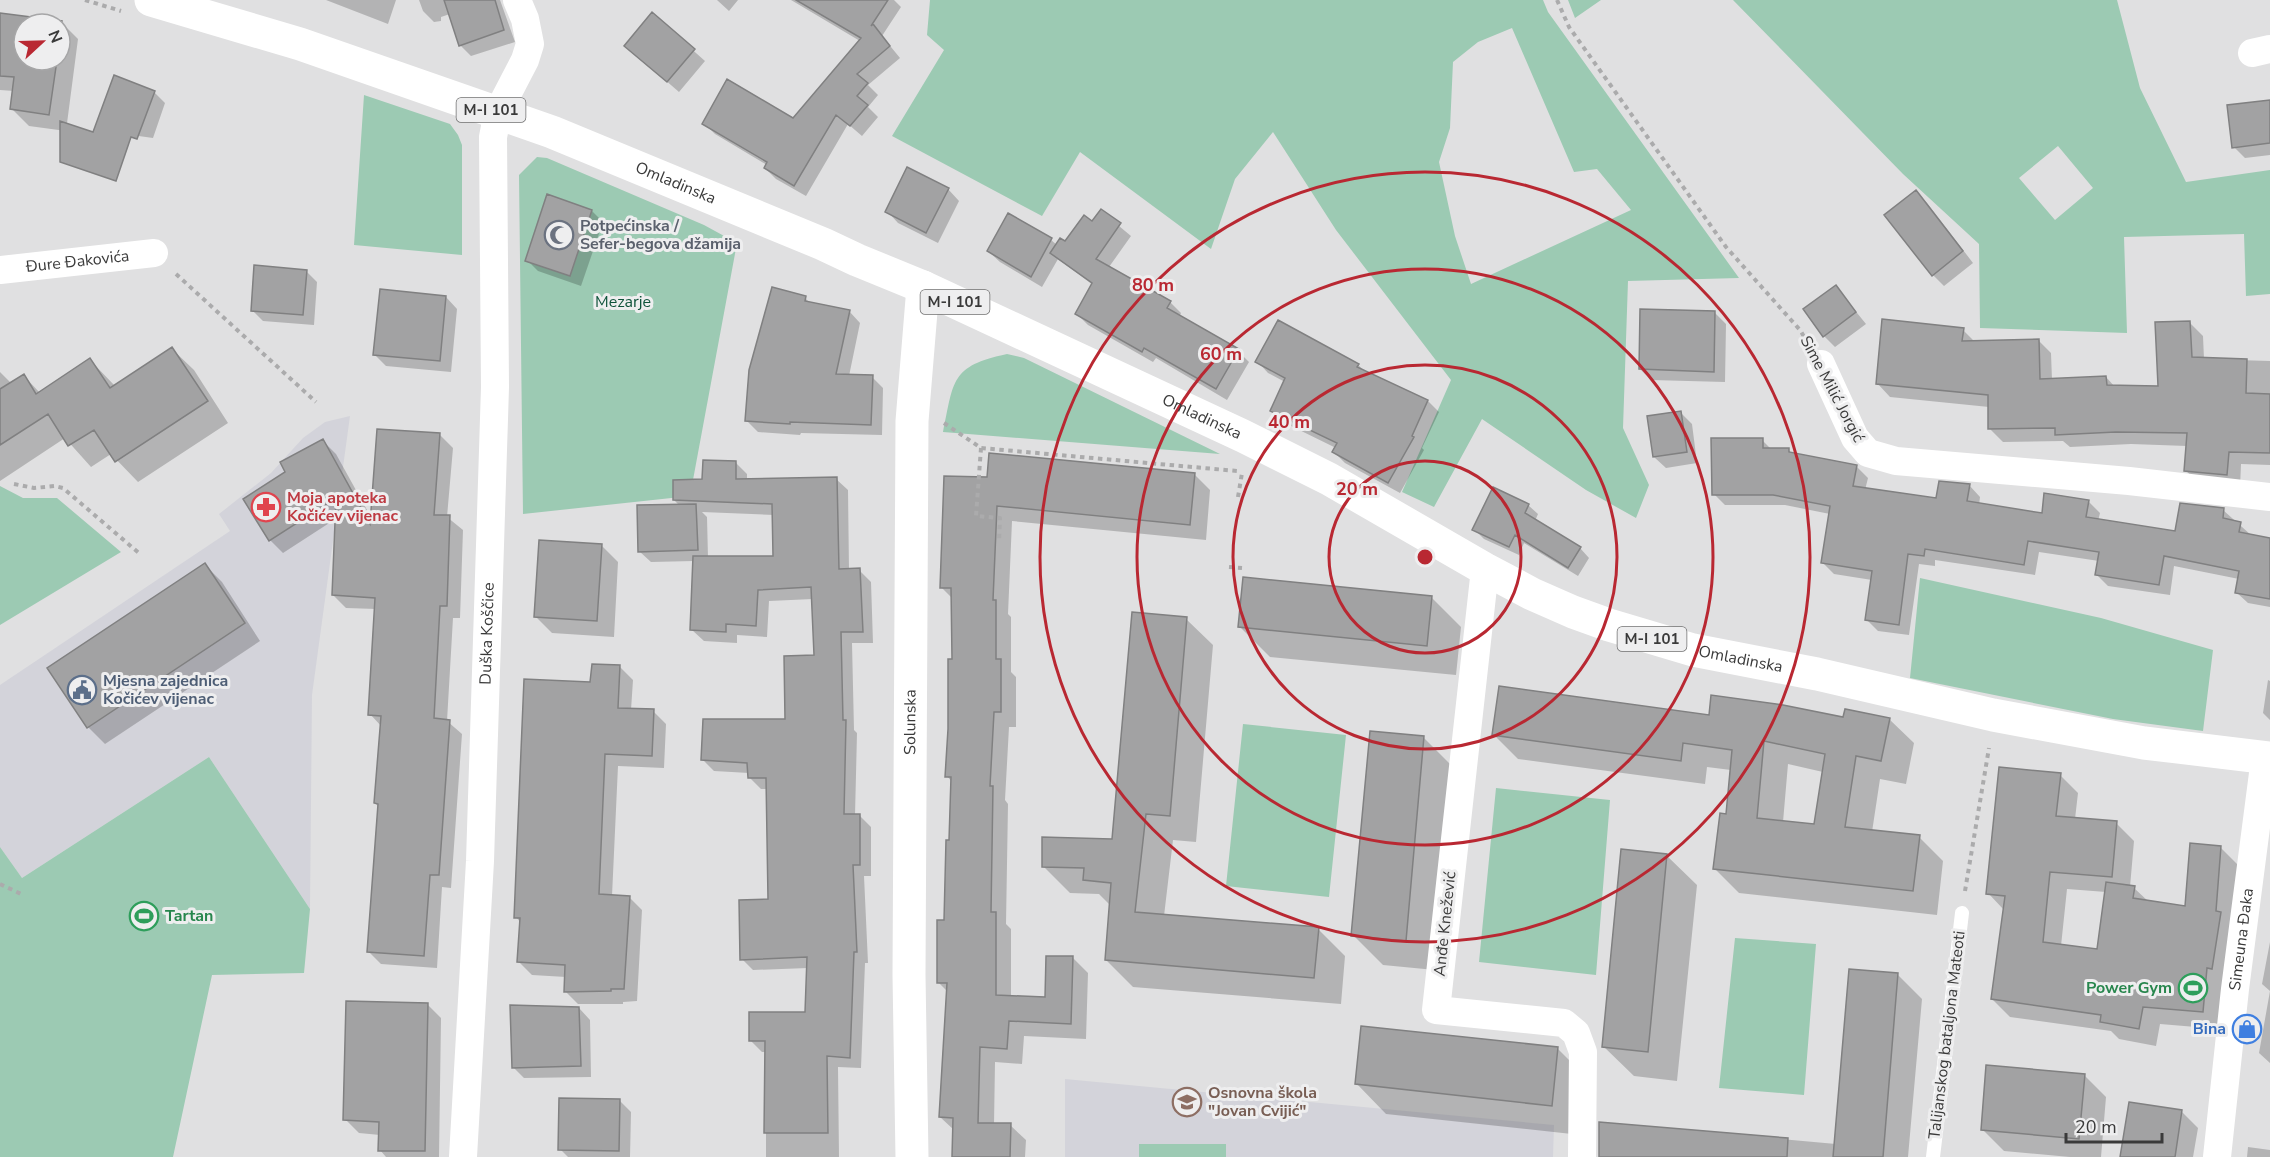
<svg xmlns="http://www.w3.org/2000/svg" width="2270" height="1157" viewBox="0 0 2270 1157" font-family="'Nunito Sans',sans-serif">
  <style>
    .built { fill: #d3d3da }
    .green { fill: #9ccab3; fill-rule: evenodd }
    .shadow { fill: #0003; fill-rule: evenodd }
    .building { fill: #a2a2a3; stroke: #808081; stroke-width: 1.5; fill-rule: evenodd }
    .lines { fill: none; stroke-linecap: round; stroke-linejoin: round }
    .path { stroke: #ababac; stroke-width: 4; stroke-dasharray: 4.5 4.5; stroke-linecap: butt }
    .lane { stroke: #fff; stroke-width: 14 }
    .street { stroke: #fff; stroke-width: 28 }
    .secondary { stroke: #fff; stroke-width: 33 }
    .primary { stroke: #fff; stroke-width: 33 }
    .ring { fill: none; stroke: #b92832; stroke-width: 3 }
    .labels { text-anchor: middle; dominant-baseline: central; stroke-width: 6; stroke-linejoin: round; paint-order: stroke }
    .shield { fill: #eeeeef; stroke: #707070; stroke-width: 1.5 }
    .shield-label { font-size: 15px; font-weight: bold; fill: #3a3a3a }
    .street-label { font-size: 16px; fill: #3a3a3a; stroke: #eeeeef }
    .worship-label { font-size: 16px; font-weight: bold; fill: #5b616d; stroke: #eeeeef; text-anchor: start }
    .park-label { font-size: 16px; fill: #0e533a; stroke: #eeeeef }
    .health-label { font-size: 16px; font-weight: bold; fill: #be3a42; stroke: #eeeeef; text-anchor: start }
    .service-label { font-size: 16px; font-weight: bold; fill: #4e5e75; stroke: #eeeeef; text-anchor: start }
    .leisure-label { font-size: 16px; font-weight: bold; fill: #27864d; stroke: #eeeeef; text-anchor: start }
    .shop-label { font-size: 16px; font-weight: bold; fill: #366cbe; stroke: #eeeeef; text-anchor: end }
    .education-label { font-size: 16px; font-weight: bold; fill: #785e54; stroke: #eeeeef; text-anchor: start }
    .centre { fill: #b92832; stroke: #eeeeef; stroke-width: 3 }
    .ring-label { font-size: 18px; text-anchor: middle; font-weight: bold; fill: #b92832; stroke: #eeeeef; stroke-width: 6; stroke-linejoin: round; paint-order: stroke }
  </style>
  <rect width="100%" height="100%" fill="#e0e0e1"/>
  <path class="built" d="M350,416L312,695L310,909L209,757L22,878L0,847V685L230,531L219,514L271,473L303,438L325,422Z
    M1065,1079L1554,1125L1553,1157H1065Z"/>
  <path class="green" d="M930,0H1543L1548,12L1739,278L1628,281L1623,428L1649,485L1636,518L1586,490L1482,419L1434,507L1402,492L1451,380L1336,230L1273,132L1235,179L1211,249L1080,152L1042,216L892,136L944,50L927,35ZM1512,28L1574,172L1597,169L1631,210L1471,284L1455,236L1439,162L1450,128L1453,62L1478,42Z
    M1568,0H1601L1575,18Z
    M1733,0H2117L2140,88L2186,182L2270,170V294L2246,296L2244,234L2124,237L2127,333L1980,328L1979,244L1903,174ZM2058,146L2093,188L2055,220L2019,178Z
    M364,95L450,124L458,135L462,145V255L354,245Z
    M537,157L547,158L704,225L737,243L690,496L523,514L519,175Z
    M1007,354L1024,358L1220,454L943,432C954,381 950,366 1007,354Z
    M0,486L23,498H57L121,552L0,625Z
    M1920,578L2101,618L2213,650L2203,731L2113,719L1910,678Z
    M1243,724L1346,735L1329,897L1226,886Z
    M209,757L310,909L304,973L212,975L173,1157H0V847L22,878Z
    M1496,788L1610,800L1596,975L1479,962Z
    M1735,938L1816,944L1804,1095L1719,1088Z
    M1139,1144H1226V1157H1139Z"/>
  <path class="shadow" d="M326,0H396L388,24Z
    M419,0H500L515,42L471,56L460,45L450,14L441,17V21L434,22L423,11Z
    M717,0H738L729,11Z
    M791,0H894L901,7L882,36L900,58L868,85L878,95L868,107L878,117L862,136L848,124L806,196L776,179L765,168L767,165L715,134L704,123L794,120L860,41Z
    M0,14L61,22L78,39L66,131L29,126L12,109L14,91L0,90ZM24,24H60V60H24Z
    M652,14L705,61L679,92L626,46Z
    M154,92L165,103L153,138L110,132Z
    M2270,102V155L2245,158L2234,147Z
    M948,189L959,201L938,243L898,223L887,211Z
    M1916,192L1927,203L1973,263L1944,286L1933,275Z
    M548,196L592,211L603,222L581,286L538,271L527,260Z
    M1101,211L1131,236L1109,267L1170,302L1181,313L1179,317L1238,351L1249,362L1227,400L1156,358L1153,362L1088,325L1077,314L1093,285L1058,259L1042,287L1000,262L988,251L1009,215L1051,240L1057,245L1066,243L1092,223Z
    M306,271L317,282L314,325L263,321L252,310Z
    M1836,287L1866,324L1835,347L1824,336Z
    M446,297L457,309L451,372L386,366L375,355Z
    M805,298L811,304L849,311L860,323L849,376L872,377L883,388L882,435L801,433L800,435L758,432L747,421Z
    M1715,313L1726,324L1725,382L1651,380L1640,369Z
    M2190,323L2203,336L2204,359L2270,361V465L2241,464L2240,488L2199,483L2185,470L2187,446L2131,444L2070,447L2063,441L2003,442L1990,429L1989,407L1890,397L1877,383L1963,330L1975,342L2038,340L2051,353L2052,380L2106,377L2115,387L2160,388Z
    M172,349L194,370L228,423L138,482L111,454L91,467L65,438L0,481V372L12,384L24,376L40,393L90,360L115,386Z
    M1257,361L1358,365L1366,372L1428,401L1439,412L1422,448L1424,450L1400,493L1345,463L1334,452L1336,448L1283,422L1272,410L1285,382L1268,373Z
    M1680,412L1692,424L1697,463L1666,468L1654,457Z
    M440,435L453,448L447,517L463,530L460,618H453L447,721L462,734L451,888L442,887L437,968L381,964L368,951L379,807L375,803L382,727L370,714L376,609L346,608L333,595L337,518L283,553L270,540L287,473L323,441L336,454L372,519Z
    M1762,440L1772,450H1788L1794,455L1856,466L1868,478L1865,490L1937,500L1969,485L1980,497L1979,505L2043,515L2088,501L2100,513L2098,521L2176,533L2223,510L2251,535L2270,539V607L2248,603L2236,592L2239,579L2174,566L2170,595L2108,586L2097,575L2099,561L2039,552L2035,575L1935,560V566L1919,564L1909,635L1878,631L1867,620L1872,580L1834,574L1823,563L1830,514L1785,505H1725L1714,494Z
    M736,463L747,474V480L836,479L848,490L849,570H859L871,582L873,643H852L854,730L857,733L855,816H860L871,827V876H864L868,963H865L861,1068L838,1067L839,1157H766V1052H762L751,1041L807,1013L808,968L753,970L742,959L770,900L768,789H761L749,777V773L714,771L703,760L786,721L815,657L813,599L769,601L767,637L737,635V643L704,641L692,630L694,561L651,562L639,551L680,506L674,500ZM702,512L774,515L775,558H708L707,517Z
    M1194,474L1210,490L1206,540L1012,521L1008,614L1011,617V672L1016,677V727H1009L1005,800L1008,804L1006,924L1011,929V997L1046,998L1073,958L1088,973L1086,1039L1024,1036L1022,1064L995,1062L994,1125H1010L1026,1140L1025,1157H954V1130L940,1117L948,992L939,983L945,922L952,782L947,776L953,661V599L942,588L946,478Z
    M1528,505L1538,514L1535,521L1580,548L1589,558L1578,576L1524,543L1519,555L1484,539L1474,529Z
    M601,545L618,562L614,637L552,633L535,616Z
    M205,565L222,582L260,641L105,744L88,727Z
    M1431,597L1461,627L1456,675L1270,657L1240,627Z
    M1186,619L1213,645L1196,842L1173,840L1164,916L1318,929L1345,956L1341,1004L1133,987L1106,960L1111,906L1099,894L1070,893L1043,866L1114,840Z
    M620,667L633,680L631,710L653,711L666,724L664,768L618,766L612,896L629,897L642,910L637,1001L623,1002V1004H578L565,991L566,977L532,975L519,962L521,923L516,917L592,684Z
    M2268,680L2270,681V720L2263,713Z
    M1710,717L1889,719L1914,743L1906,784L1880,779L1872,832L1919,837L1943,861L1937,915L1739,893L1715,869L1727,816L1731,770L1707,767L1705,784L1518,759L1493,734ZM1788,764L1823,772L1815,825L1783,822Z
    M1424,738L1454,768L1435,970L1383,965L1353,935Z
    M2060,775L2078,793L2075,819L2116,823L2134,841L2130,887L2134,888L2149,902L2186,908L2220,847L2238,865L2220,1029L2160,1024L2156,1046L2119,1039L2111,1031L2010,1017L1992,999L2004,910L1988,893ZM2067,889L2106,892L2098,951L2061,946Z
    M1666,855L1697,885L1677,1081L1634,1076L1603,1046Z
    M2270,942V1063L2259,1053L2270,991L2262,984Z
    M1898,975L1922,999L1908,1157H1600V1123L1836,1144Z
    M427,1004L441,1018L439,1157H386L380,1150V1135L359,1133L345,1119Z
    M579,1008L590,1020L591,1077L524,1078L513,1067Z
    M1558,1049L1588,1079L1581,1135L1386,1114L1356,1083Z
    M2084,1075L2106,1097L2101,1157H2070L2004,1151L1982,1129Z
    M620,1101L631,1112L630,1157H568L560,1149Z
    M2182,1112L2198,1128L2193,1157H2122Z
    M2248,1147L2270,1150V1157H2247Z"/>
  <path class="building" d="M444,0H495L504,30L459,46Z
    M796,0H888L871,26L873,24L890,46L857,74L868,83L857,96L868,105L850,126L836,115L794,186L764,168L767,162L702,124L727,79L793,118L861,38Z
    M652,12L695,49L667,82L624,46Z
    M0,13L62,21L60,33V24H24V60H57L49,115L10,109L14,77L0,76Z
    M114,75L155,91L137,139L131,137L116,181L60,162V121L93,132Z
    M2270,100V143L2232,148L2227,105Z
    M907,167L949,188L926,233L885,212Z
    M1916,190L1963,251L1932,276L1884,215Z
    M547,194L592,210L570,276L525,261Z
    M1101,209L1121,223L1096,259L1171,301L1167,308L1239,349L1216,389L1144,348L1142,352L1075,314L1092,283L1050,253L1060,238L1065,241L1084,215L1092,221Z
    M1008,213L1052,238L1031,277L987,251Z
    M254,265L307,270L303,315L251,311Z
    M1836,285L1856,312L1823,337L1803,309Z
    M772,287L806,296L805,301L850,310L836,374L873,375L871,425L790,422V424L745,421L749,370Z
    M380,289L446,296L440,361L373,355Z
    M1640,309L1715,311L1714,372L1639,369Z
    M1882,319L1964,328L1962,341L2039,339L2040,379L2106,376L2107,385L2158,386L2155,322L2190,321L2192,357L2247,359L2246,393L2270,394V453L2229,452L2227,475L2184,471L2187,433L2116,432L2055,435V428L1988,429V395L1876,384Z
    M1278,320L1359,364L1357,367L1428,400L1412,436L1414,437L1388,483L1332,452L1337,443L1270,411L1285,378L1255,362Z
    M172,347L208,401L115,462L94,430L68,446L48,414L0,445V389L24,374L36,394L90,358L110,388Z
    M1681,411L1687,452L1653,457L1647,416Z
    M377,429L440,433L434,515H450L447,606H440L434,718L450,720L439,875H430L424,956L367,952L378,804L374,803L381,716L368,715L375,598L332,595L336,498L269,541L243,499L285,472L280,462L323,439L370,524Z
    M1711,438H1763V448H1789V452L1857,465L1853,486L1936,498L1939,481L1970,484L1967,501L2042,513L2044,493L2089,500L2086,517L2175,531L2180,503L2224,508L2223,518L2241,522L2239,532L2270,538V599L2235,593L2239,571L2164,556L2159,585L2095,575L2099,552L2028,541L2024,565L1925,549L1924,556L1908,554L1899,625L1865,620L1872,571L1821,563L1830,506L1773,495H1712Z
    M989,453L1195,473L1190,525L997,506L993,600H996V659H1001V712H994L990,786H993L991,912H996V995L1045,997L1046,956H1073L1071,1024L1009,1021L1007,1049L980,1047L978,1123H1011L1010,1157H952L953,1118L939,1117L947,983H937V920H944L946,840H949L951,777H945L948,729V659H952L951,588H940L944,476L987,477Z
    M703,460L736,461V479L837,477L839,569L860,568L863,632H841L843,720H846L844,814H860V865H853L857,952H854L850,1058L827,1056L828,1133H764L765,1041H749V1012H805L807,957L740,960L739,900L768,899L766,778H748L747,763L701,760L703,719H785L784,656L814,655L811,587L758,590L756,626L726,624V632L690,630L693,556H773L772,504L673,500V480L702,479Z
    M1493,487L1529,504L1525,513L1581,547L1568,568L1515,535L1509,547L1472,530Z
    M696,504L698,550L638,552L637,505Z
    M539,540L602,544L597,621L534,617Z
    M205,563L245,623L87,728L47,668Z
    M1243,577L1432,596L1427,646L1238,627Z
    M1132,612L1187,617L1170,816L1146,814L1135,912L1319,927L1314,978L1105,960L1111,883L1083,880L1084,868L1042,867V837L1112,839Z
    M592,664L620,665L618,708L654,709L652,756L605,754L599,894L630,896L624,989H611V991L564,992L565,965L517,962L520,918H514L524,679L590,682Z
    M1499,686L1709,715L1711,695L1783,705L1843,717L1845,709L1890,718L1881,761L1856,756L1845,827L1920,835L1913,891L1713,869L1720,813L1726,814L1732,750L1683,743L1681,761L1492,735ZM1764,741L1825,754L1814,824L1757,818Z
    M1370,731L1424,736L1406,941L1351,936Z
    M1999,767L2061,773L2056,816L2117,821L2112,877L2050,872L2043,942L2097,949L2106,882L2135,886L2133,898L2185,906L2190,843L2221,846L2216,911L2221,912L2212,969L2207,968L2203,1012L2143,1007L2139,1029L2100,1022L2101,1015L1991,999L2005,896L1986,894Z
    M1621,849L1667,854L1648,1052L1602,1047Z
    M1849,969L1898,973L1883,1157H1833Z
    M346,1001L428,1003L425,1151H378L379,1122L343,1120Z
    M510,1005L579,1007L581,1066L512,1068Z
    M1361,1026L1558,1047L1552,1106L1355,1084Z
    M1986,1065L2085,1074L2079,1139L1981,1130Z
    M559,1098L620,1099L619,1151L558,1150Z
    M2129,1102L2182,1110L2175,1157H2120Z
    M1599,1122L1788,1138L1787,1157H1599Z"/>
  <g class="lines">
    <path class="path" d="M85,0L121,11
      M1557,0L1569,27L1726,247L1800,330L1806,340
      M176,274L316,402
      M944,423L981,448L1237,471
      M981,448L976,516L1000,518L999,542
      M14,484L34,488L55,486L63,488L140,554
      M1238,497L1242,473
      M1229,567L1242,568
      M0,884L21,894
      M1965,891L1989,748"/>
    <path class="lane" d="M1933,1157L1962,913"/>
    <g class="street">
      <path d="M2252,53L2270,49"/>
      <path id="s1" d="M0,270L154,253"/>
      <path d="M1821,364L1855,438L1868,453L1896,461L2129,481L2270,497"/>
      <path d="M1485,569L1436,1010L1564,1023L1576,1033L1583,1052L1582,1157"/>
      <path id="s2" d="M463,1157L480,861L495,387L493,137L498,112L525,60L530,44L525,19L517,0"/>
      <path id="s3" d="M2217,1157L2235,989L2265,758"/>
    </g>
    <path class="secondary" id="s4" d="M912,1157L909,975L912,421L923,287"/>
    <path class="primary" id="s5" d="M151,0L300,44L552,132L823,244L857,260L923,287L1243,436L1329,479L1485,569L1532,594L1573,612L1609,625L1693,650L1817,674L1993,715L2144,743L2270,758"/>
  </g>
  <g class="ring">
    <circle cx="1425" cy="557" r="96"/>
    <circle cx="1425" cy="557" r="192"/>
    <circle cx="1425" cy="557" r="288"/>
    <circle cx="1425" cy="557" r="385"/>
  </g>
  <defs>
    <g id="mosque-ring" transform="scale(1.5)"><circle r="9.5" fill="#eeeeef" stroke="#6b7280" stroke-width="1.5"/><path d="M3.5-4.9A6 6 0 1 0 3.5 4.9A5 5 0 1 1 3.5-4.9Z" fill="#6b7280"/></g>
    <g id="pharmacy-ring" transform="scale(1.5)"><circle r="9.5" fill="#eeeeef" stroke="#e0444e" stroke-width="1.5"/><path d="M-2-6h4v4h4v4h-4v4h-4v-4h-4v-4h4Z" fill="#e0444e"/></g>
    <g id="civic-ring" transform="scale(1.5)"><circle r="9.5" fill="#eeeeef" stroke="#5c6f8a" stroke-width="1.5"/><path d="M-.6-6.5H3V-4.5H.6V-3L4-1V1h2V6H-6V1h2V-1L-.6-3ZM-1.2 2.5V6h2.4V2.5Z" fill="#5c6f8a"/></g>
    <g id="stadium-ring" transform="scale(1.5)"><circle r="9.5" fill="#eeeeef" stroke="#2e9e5b" stroke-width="1.5"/><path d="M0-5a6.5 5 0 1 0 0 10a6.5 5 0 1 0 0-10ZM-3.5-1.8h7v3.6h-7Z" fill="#2e9e5b"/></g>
    <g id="shop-ring" transform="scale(1.5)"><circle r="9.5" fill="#eeeeef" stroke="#3f7fe0" stroke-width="1.5"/><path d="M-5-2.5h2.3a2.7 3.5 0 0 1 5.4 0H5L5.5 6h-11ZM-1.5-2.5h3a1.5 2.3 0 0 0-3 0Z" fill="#3f7fe0"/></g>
    <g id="school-ring" transform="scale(1.5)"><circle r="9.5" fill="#eeeeef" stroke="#8d6e63" stroke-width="1.5"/><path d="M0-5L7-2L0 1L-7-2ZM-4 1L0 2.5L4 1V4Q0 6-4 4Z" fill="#8d6e63"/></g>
  </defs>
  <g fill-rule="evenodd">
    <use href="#mosque-ring" x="559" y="235"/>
    <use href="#pharmacy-ring" x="266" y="507"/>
    <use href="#civic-ring" x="82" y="690"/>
    <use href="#stadium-ring" x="144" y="916"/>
    <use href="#stadium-ring" x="2193" y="988"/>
    <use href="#shop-ring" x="2247" y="1029"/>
    <use href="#school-ring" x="1187" y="1102"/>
  </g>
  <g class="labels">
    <g class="shield">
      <rect x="456.5" y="98" width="69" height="24" rx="4.5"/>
      <rect x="920.5" y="290" width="69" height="24" rx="4.5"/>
      <rect x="1617.5" y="627" width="69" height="24" rx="4.5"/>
    </g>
    <g class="shield-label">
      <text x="491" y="110">M-I 101</text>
      <text x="955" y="302">M-I 101</text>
      <text x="1652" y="639">M-I 101</text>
    </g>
    <g class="street-label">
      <text stroke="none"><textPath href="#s5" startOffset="556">Omladinska</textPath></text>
      <text stroke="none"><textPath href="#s1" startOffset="78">Đure Đakovića</textPath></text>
      <text transform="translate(1832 389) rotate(62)">Sime Milić Jorgić</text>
      <text stroke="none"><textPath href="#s5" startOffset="1132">Omladinska</textPath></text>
      <text stroke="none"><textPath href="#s2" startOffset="524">Duška Koščice</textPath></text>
      <text stroke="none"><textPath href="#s5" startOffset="1726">Omladinska</textPath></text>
      <text stroke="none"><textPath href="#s4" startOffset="435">Solunska</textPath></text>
      <text transform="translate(1445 924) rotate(-84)">Anđe Knežević</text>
      <text stroke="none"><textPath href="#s3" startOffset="219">Simeuna Đaka</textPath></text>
      <text transform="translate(1947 1035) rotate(-83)">Talijanskog bataljona Mateoti</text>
    </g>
    <g class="worship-label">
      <text x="580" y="226">Potpećinska /<tspan x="580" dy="18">Sefer-begova džamija</tspan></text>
    </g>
    <g class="park-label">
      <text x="623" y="302">Mezarje</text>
    </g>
    <g class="health-label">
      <text x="287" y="498">Moja apoteka<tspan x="287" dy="18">Kočićev vijenac</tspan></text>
    </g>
    <g class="service-label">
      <text x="103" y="681">Mjesna zajednica<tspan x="103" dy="18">Kočićev vijenac</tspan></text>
    </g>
    <g class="leisure-label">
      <text x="165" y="916">Tartan</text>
      <text x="2172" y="988" text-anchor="end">Power Gym</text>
    </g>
    <g class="shop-label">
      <text x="2226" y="1029">Bina</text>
    </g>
    <g class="education-label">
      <text x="1208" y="1093">Osnovna škola<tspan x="1208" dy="18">"Jovan Cvijić"</tspan></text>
    </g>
  </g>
  <circle cx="1425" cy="557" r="9" class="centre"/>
  <g class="ring-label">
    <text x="1153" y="291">80 m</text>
    <text x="1221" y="360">60 m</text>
    <text x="1289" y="428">40 m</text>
    <text x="1357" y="495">20 m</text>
  </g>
  <g transform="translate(42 42) rotate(68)"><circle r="28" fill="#eeeeef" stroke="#a6a6a7" stroke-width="1.5"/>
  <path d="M0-4.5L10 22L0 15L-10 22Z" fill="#b92832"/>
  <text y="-9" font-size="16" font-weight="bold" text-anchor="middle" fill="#3a3a3a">N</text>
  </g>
  <path d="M2066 1133v9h96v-9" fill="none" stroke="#3a3a3a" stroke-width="3"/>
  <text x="2075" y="1133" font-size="18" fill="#3a3a3a" stroke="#eeeeef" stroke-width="4.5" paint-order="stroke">20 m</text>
</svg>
